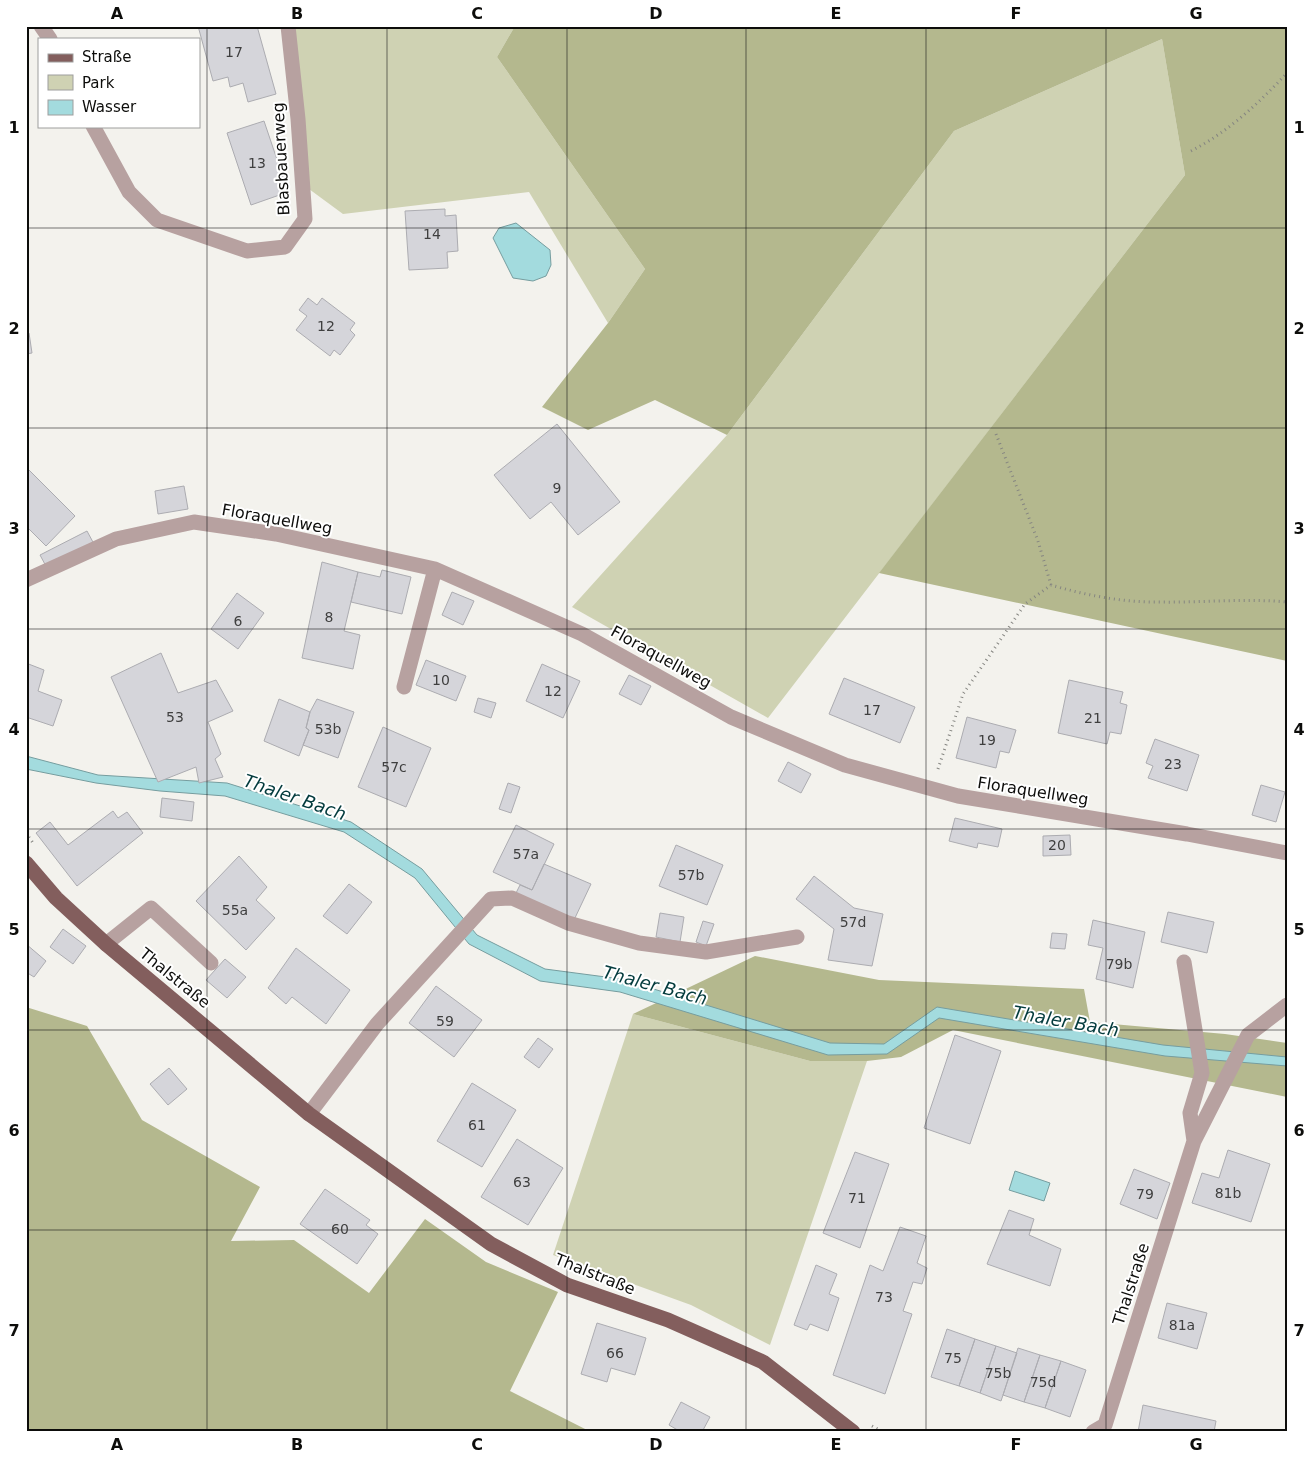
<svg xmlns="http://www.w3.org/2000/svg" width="1313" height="1458" viewBox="0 0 1313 1458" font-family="'DejaVu Sans',sans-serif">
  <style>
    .green { fill: #cfd2b3 }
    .forest { fill: #b4b88e }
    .water { fill: #a3dbde; stroke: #769d9f }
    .building { fill: #d5d5da; stroke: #acacb1 }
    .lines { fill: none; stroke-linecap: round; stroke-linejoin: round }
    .path { stroke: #858581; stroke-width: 3; stroke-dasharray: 1 4; stroke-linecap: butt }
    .minor { stroke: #b7a1a0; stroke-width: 15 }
    .major { stroke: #835e5d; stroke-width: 15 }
    .grid { fill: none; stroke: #0d0d0b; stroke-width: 1; stroke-opacity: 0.55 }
    .labels { text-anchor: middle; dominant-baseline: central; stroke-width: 4; stroke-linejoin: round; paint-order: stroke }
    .number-label { font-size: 14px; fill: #3f3f3f }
    .street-label { font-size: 16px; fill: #0d0d0b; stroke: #fff }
    .water-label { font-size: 18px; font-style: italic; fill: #033b3d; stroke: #fff }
    .neatline { fill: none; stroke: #0d0d0b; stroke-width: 2 }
    .grid-label { font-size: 16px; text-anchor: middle; font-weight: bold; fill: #0d0d0b }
  </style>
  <rect width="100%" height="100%" fill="#f3f2ed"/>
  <path class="green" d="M294,26H515L497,57L645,269L608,323L529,192L343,214L309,189Z
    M1162,39L1185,175L768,718L572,607L727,435L954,131Z
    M633,1014L810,1061H867L770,1345L691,1305L553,1255Z"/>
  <path class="forest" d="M515,26H1287V661L879,573L1185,175L1162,39L954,131L727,435L655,400L588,430L542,407L608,323L645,269L497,57Z
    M755,956L879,980L1084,989L1090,1022L1225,1034L1287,1043V1097L953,1030L901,1057L867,1061H810L633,1014Z
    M26,1007L87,1026L142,1120L260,1187L231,1241L294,1240L369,1293L425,1219L486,1262L558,1292L510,1391L591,1432H26Z"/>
  <path class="water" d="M516,223L550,250L551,265L546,276L533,281L513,278L493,238L499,228Z
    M26,756L98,775L227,783L351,822L422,869L477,935L545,969L621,979L830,1043L884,1044L937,1007L1163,1045L1287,1057V1066L1165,1056L939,1018L887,1054L828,1055L620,992L540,981L469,944L415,878L344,832L225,796L160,791L96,783L26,769Z
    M1015,1171L1050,1183L1044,1201L1009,1190Z"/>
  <path class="building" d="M198,26H257L276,94L248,102L243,83L230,87L228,77L213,81Z
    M264,121L288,192L251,205L227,133Z
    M445,209V216L456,215L458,251L447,252L448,268L409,270L405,211Z
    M308,298L317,305L322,298L355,323L350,330L355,335L340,355L334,350L330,356L296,330L307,316L299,310Z
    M26,333H29L32,353L26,354Z
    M557,424L620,502L578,535L551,502L530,519L494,475Z
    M26,467L75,516L46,546L26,526Z
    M184,486L188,509L158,514L155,491Z
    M87,531L94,544L47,568L40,555Z
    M322,562L358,572L344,631L360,635L353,669L302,658Z
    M382,570L411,577L402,614L351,602L358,572L380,577Z
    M452,592L474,601L463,625L442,615Z
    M237,593L264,613L238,649L211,629Z
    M161,653L178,693L216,680L233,711L208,722L221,754L215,759L223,777L199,783L196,767L158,782L111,677Z
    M426,660L466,676L456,701L416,685Z
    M26,663L44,670L38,691L62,700L53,726L26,717Z
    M542,664L580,681L563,718L526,701Z
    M629,675L651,686L641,705L619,694Z
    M844,678L915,707L900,743L829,714Z
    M1069,680L1123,692L1120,703L1127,705L1121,734L1110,732L1107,744L1058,733Z
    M478,698L496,703L491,718L474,712Z
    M279,699L310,712L306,728L309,730L299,756L264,741Z
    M317,699L354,712L338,758L303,745L309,730L306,728L310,712Z
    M967,717L1016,730L1009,753L1000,751L996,768L956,758Z
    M383,727L431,748L406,807L358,787Z
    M1155,739L1199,755L1187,791L1148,778L1153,766L1146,763Z
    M788,762L811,774L801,793L778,781Z
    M508,783L520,787L511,813L499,809Z
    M1261,785L1285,792L1276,822L1252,815Z
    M162,798L194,802L192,821L160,817Z
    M113,811L118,818L127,812L143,833L77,886L36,833L50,822L68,845Z
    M955,818L1002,829L998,847L978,843L977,848L949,841Z
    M516,825L554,844L532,890L493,872Z
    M1070,835L1071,855L1043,856V836Z
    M676,845L723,865L707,905L659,886Z
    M239,856L267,887L256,900L275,918L246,950L196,901Z
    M544,864L591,884L574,920L516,893L520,885L532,890Z
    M814,876L854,908L883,914L872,966L828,960L834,929L796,899Z
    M349,884L372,902L347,934L323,916Z
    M1168,912L1214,922L1207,953L1161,942Z
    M660,913L684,917L680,942L656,937Z
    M1093,920L1145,932L1133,988L1096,979L1103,948L1088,945Z
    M703,921L714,924L706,946L696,942Z
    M63,929L86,946L73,964L50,947Z
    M1052,933L1067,934L1065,949L1050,948Z
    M26,944L46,961L34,977L26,972Z
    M296,948L350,990L326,1024L292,997L286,1004L268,988Z
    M225,959L246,977L227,998L206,980Z
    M436,986L482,1020L454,1057L409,1023Z
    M955,1035L1001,1051L970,1144L924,1128Z
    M538,1038L553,1049L539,1068L524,1057Z
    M169,1068L187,1089L168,1105L150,1084Z
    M472,1083L516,1110L482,1167L437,1141Z
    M517,1139L563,1168L528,1225L481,1197Z
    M1228,1150L1270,1164L1251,1222L1192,1203L1202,1173L1219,1178Z
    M855,1152L889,1164L860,1248L823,1233Z
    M1134,1169L1170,1183L1157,1219L1120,1204Z
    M325,1189L370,1220L366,1225L378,1234L357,1264L300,1224Z
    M1009,1210L1034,1219L1029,1235L1061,1249L1050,1286L987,1264Z
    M900,1227L926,1236L917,1263L927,1268L922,1284L913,1282L903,1311L912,1314L885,1394L833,1375L870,1265L883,1271Z
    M816,1265L837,1274L829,1294L839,1298L828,1331L810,1324L807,1330L794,1325Z
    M1167,1303L1207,1313L1197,1349L1158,1338Z
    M597,1323L646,1338L635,1375L611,1368L607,1382L581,1374Z
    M947,1329L975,1339L959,1386L931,1377Z
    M975,1339L996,1346L980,1393L959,1386Z
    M996,1346L1017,1353L1001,1401L980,1393Z
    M1018,1348L1040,1355L1024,1402L1003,1395Z
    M1040,1355L1061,1361L1045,1408L1024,1402Z
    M1061,1361L1086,1370L1070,1417L1045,1408Z
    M681,1402L710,1417L702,1432H681L669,1425Z
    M1143,1405L1216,1421L1214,1432H1138Z"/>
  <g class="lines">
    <path class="path" d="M1191,151C1228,132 1258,104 1287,73
      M996,434L1038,541L1051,585
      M938,769L963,694L1025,604L1051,585C1085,595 1120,602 1156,602C1200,603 1243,598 1287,602
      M26,833L33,843
      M872,1426L883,1432"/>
    <path class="minor" d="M41,26L50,39
      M93,126L129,192L157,220L247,251L285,247L305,219L298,119L288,26
      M26,580L116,539L194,522L276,534L367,554L435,569L582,634L731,717L845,765L958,796L1187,834L1287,853
      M404,687L435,569
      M106,944L151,908L211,963
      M309,1114L377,1024L491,899L512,898L568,923L639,943L706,952L797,937
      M1194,1141L1248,1035L1287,1005
      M1093,1432L1105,1425L1194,1141L1190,1113L1202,1073L1184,962"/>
    <path class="major" d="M26,863L56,898L106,944L309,1114L491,1244L567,1285L668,1320L763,1362L853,1432"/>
  </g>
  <path class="grid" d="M207,26V1432M387,26V1432M567,26V1432M746,26V1432M926,26V1432M1106,26V1432M26,228H1287M26,428H1287M26,629H1287M26,829H1287M26,1030H1287M26,1230H1287"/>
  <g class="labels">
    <g class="number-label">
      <text x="234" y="52">17</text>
      <text x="257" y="163">13</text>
      <text x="432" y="234">14</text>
      <text x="326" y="326">12</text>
      <text x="557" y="488">9</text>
      <text x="329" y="617">8</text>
      <text x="238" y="621">6</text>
      <text x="441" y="680">10</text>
      <text x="553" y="691">12</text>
      <text x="872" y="710">17</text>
      <text x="175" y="717">53</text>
      <text x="1093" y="718">21</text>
      <text x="328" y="729">53b</text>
      <text x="987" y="740">19</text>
      <text x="1173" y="764">23</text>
      <text x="394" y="767">57c</text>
      <text x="1057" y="845">20</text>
      <text x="526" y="854">57a</text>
      <text x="691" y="875">57b</text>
      <text x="235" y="910">55a</text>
      <text x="853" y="922">57d</text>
      <text x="1119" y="964">79b</text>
      <text x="445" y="1021">59</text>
      <text x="477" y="1125">61</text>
      <text x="522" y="1182">63</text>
      <text x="1228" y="1193">81b</text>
      <text x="1145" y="1194">79</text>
      <text x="857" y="1198">71</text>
      <text x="340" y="1229">60</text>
      <text x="884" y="1297">73</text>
      <text x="1182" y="1325">81a</text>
      <text x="615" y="1353">66</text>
      <text x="953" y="1358">75</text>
      <text x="998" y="1373">75b</text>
      <text x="1043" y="1382">75d</text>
    </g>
    <g class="street-label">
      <text transform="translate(281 159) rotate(-93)">Blasbauerweg</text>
      <text transform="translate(277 519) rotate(10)">Floraquellweg</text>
      <text transform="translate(661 657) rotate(29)">Floraquellweg</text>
      <text transform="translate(1033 791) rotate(9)">Floraquellweg</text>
      <text transform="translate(175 978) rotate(39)">Thalstraße</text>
      <text transform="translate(595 1274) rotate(22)">Thalstraße</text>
      <text transform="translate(1131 1284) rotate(-72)">Thalstraße</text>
    </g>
    <g class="water-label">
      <text transform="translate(295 797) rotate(19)">Thaler Bach</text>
      <text transform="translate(655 985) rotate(15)">Thaler Bach</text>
      <text transform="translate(1066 1021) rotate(10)">Thaler Bach</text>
    </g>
  </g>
  <rect width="1313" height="1458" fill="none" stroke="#ffffff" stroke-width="55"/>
  <rect x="38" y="38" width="162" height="90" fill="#ffffff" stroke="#9e9e9d"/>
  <rect x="48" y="54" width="25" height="8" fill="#835e5d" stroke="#9e9e9d"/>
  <text x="82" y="62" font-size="15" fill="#0d0d0b">Straße</text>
  <rect x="48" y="75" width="25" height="15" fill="#cfd2b3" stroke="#9e9e9d"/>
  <text x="82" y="88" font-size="15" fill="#0d0d0b">Park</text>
  <rect x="48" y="100" width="25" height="15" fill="#a3dbde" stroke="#9e9e9d"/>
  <text x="82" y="112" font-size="15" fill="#0d0d0b">Wasser</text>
  <rect x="28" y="28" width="1258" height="1402" class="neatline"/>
  <g class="grid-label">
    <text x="117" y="19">A</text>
    <text x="297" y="19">B</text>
    <text x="477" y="19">C</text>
    <text x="656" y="19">D</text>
    <text x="836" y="19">E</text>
    <text x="1016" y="19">F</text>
    <text x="1196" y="19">G</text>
    <text x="14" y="133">1</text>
    <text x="1299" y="133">1</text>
    <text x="14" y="334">2</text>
    <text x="1299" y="334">2</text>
    <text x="14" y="534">3</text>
    <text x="1299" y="534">3</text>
    <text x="14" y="735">4</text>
    <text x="1299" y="735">4</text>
    <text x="14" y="935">5</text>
    <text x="1299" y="935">5</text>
    <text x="14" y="1136">6</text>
    <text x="1299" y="1136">6</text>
    <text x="14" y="1336">7</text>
    <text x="1299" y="1336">7</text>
    <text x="117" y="1450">A</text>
    <text x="297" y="1450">B</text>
    <text x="477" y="1450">C</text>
    <text x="656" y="1450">D</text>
    <text x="836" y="1450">E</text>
    <text x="1016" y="1450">F</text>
    <text x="1196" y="1450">G</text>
  </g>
</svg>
